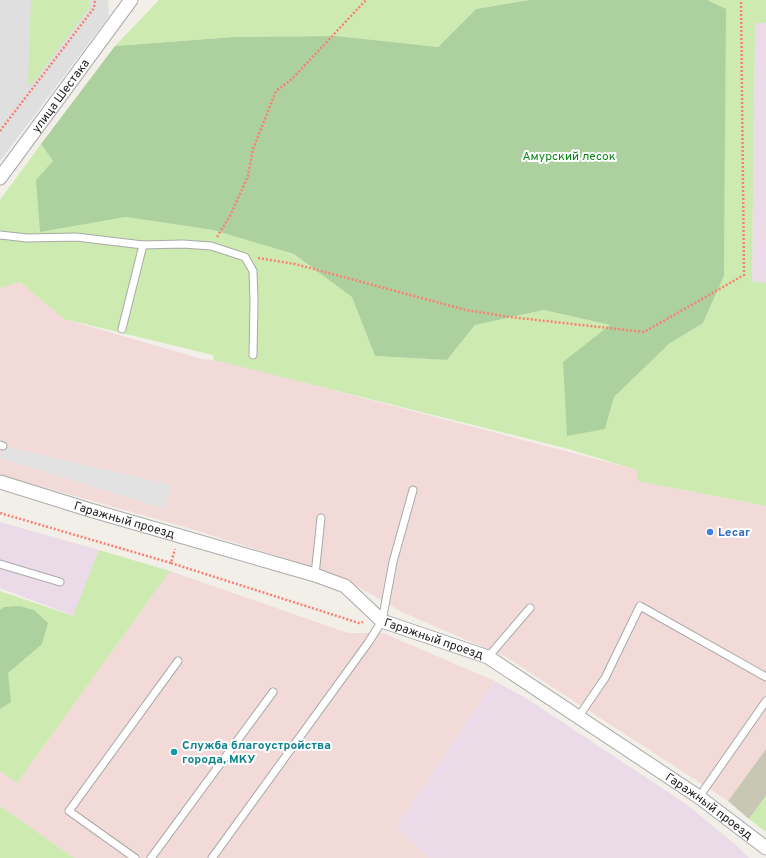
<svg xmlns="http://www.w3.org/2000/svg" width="766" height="858" font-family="Overpass,sans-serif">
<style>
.residential{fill:#e0dfdf}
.commercial{fill:#f2dad9}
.industrial{fill:#ebdbe8}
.construction{fill:#c7c7b4}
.grass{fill:#cdebb0}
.forest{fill:#add19e}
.parking{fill:#e2e2e2}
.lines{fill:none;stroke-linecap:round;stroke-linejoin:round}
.lane-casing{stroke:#a9a9a9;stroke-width:9}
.street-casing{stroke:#a9a9a9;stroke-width:15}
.path{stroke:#fa8072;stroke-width:2.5;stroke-dasharray:2 2;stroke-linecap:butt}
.lane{stroke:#fff;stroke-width:7}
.street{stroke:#fff;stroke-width:13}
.shop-dot{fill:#3f7fe0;stroke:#fff;stroke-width:1.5}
.culture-dot{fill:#0f9aa8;stroke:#fff;stroke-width:1.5}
.labels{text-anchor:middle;stroke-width:4;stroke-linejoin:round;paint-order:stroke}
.street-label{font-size:12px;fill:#222;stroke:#fff}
.park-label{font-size:12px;fill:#0c8416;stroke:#fff}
.shop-label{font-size:12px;font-weight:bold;fill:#366cbe;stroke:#fff;text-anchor:start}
.culture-label{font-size:12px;font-weight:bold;fill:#0d838f;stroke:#fff;text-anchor:start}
</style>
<rect width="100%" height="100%" fill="#f2efe9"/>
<!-- residential -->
<polygon class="residential" points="0,0 108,0 109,16 0,161"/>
<!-- commercial -->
<g class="commercial">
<polygon points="20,282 64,319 202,359 214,360 264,372 638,470 637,481 766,506 766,749 728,801 506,657 404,613 346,580 303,564 178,525 0,475 0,288"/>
<polygon points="170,571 348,633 383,633 495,681 396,827 430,858 74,858 0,806 0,771 17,783"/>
</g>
<!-- industrial -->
<g class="industrial">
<polygon points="755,23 766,23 766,283 752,281"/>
<polygon points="0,522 99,550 74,616 0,588"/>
<polygon points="495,681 529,700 686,804 736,845 749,858 430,858 396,827"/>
</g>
<!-- construction -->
<polygon class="construction" points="766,749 766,796 749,819 728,801"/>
<!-- grass -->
<g class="grass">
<polygon points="31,0 89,0 90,7 31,85 28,84"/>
<polygon points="159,0 529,0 476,9 438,47 337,36 234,37 115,46"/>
<polygon points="707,0 766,0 766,23 755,23 752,281 766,283 766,506 637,481 637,470 565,448 214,360 213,355 64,319 20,282 0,288 0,200 41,144 53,161 40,232 126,217 213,230 294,254 352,296 375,356 447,360 475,325 544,310 610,325 595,430 605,429 614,397 669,344 703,323 724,276 725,9"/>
<polygon points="99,550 170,571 17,783 0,771 0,591 73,616"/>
<polygon points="766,796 766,832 749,819"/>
<polygon points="0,806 74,858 0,858"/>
</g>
<!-- forest -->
<g class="forest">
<polygon points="529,0 707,0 726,9 724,276 703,323 669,344 614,397 605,429 567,436 563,362 610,325 544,310 475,325 447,360 375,356 352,297 294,254 213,230 126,217 40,232 36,180 53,161 41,144 115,46 234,37 337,36 438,47 476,9"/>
<polygon points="19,606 34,610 48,623 42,644 8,673 11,702 0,709 0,610 4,607"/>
</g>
<!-- parking -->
<polygon class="parking" points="3,446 172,485 165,509 0,458"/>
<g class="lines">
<!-- lane casing -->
<g class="lane-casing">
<g id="lane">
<polyline points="0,235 27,238 76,237 143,245 122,329"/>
<polyline points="143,245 183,244 211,246 245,257 253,271 254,301 253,355"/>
<polyline points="0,445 3,446"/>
<polyline points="0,564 60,582"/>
<polyline points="315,575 321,518"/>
<polyline points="488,657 530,608"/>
<polyline points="579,716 605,678 640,606 766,677"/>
<polyline points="699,797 766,701"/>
<polyline points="135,858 69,811 178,661"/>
<polyline points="151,858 273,692"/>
<polyline points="212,858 368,643 382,621 393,562 413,490"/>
</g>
</g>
<!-- street casing -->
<g class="street-casing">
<g id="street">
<path id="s1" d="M0,178L131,0"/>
<path id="s2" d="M0,482L90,510L315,575L345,586L382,621L488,657L699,797L766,848"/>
</g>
</g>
<!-- path -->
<g class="path">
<polyline points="0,131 94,8 95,0"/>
<polyline points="217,237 230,216 248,176 253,149 276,91 292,79 366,0"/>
<polyline points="258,258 295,264 466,310 510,317 644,332 744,275 741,0"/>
<polyline points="0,513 171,563 175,549"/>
<polyline points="171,563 359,623 363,622"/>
</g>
<!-- lane -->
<use href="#lane" class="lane"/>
<!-- street -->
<use href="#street" class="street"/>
</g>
<!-- markers -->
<circle class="shop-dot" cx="710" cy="532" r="4"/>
<circle class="culture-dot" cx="174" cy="752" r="4"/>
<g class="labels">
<!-- street labels -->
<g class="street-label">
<text dy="4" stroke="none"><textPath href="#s1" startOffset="102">улица Шестака</textPath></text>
<text dy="4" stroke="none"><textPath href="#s2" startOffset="130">Гаражный проезд</textPath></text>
<text dy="4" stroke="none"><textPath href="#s2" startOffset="466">Гаражный проезд</textPath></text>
<text dy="4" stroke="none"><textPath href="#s2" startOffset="790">Гаражный проезд</textPath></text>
</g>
<!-- park labels -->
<g class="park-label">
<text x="569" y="160">Амурский лесок</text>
</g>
<!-- shop labels -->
<g class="shop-label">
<text x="718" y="536">Lecar</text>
</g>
<!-- culture labels -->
<g class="culture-label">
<text x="182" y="749">Служба благоустройства<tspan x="182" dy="14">города, МКУ</tspan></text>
</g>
</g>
</svg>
